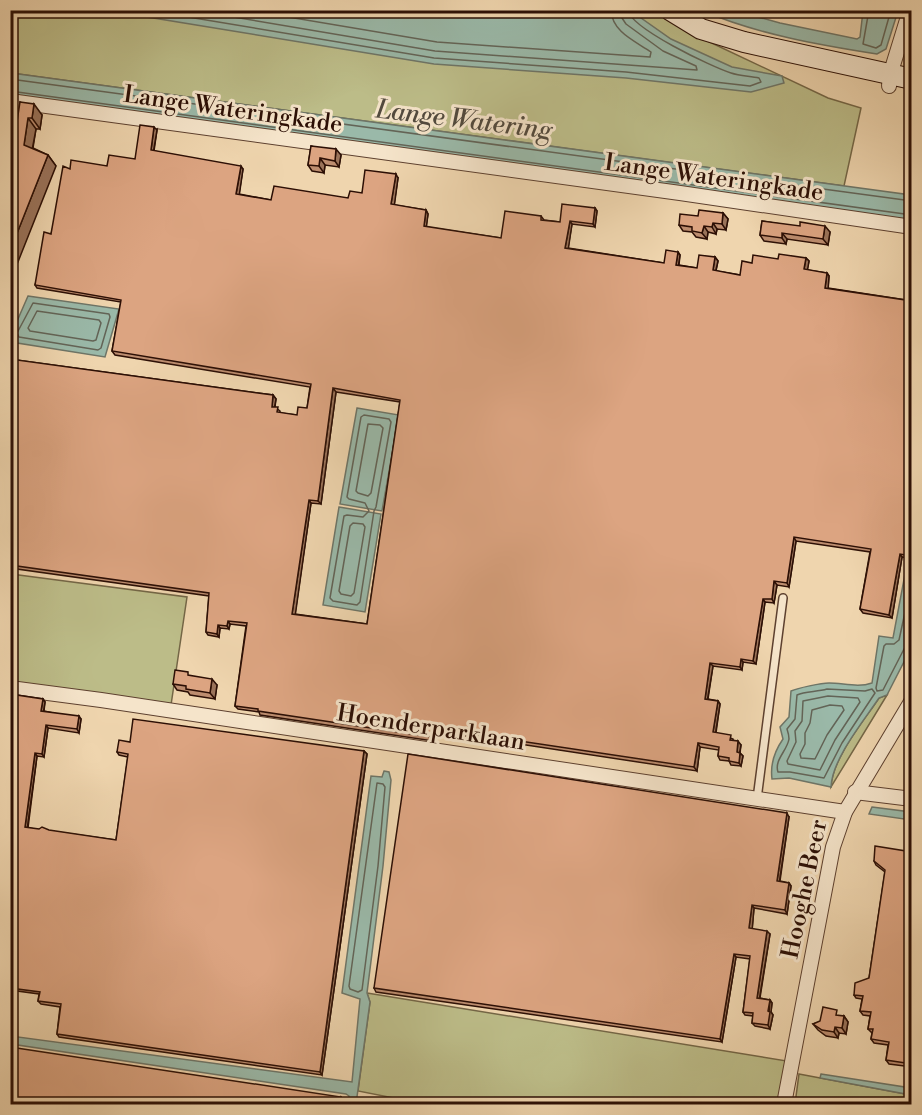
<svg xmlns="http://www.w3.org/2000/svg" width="922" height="1115" font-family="'Libre Bodoni',serif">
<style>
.green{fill:#bcbc88;stroke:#746646;stroke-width:1.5}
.water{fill:#9ab9a9;stroke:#6e7567;stroke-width:1.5}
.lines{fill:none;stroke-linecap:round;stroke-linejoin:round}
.shore{stroke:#636457;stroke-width:1.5}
.lane-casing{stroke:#5d402f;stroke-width:10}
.street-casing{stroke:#5d402f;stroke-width:16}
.secondary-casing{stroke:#2c0f05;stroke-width:22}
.lane{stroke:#f5e4ca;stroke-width:7}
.street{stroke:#f5e4ca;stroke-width:14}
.secondary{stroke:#f5e4ca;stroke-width:20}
.wall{fill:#bd8d6f;stroke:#2c0f05;stroke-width:1.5;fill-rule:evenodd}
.shaded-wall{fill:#9a735a;stroke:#2c0f05;stroke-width:1.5}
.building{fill:#dca481;stroke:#2c0f05;stroke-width:1.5;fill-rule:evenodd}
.labels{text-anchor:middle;stroke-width:6;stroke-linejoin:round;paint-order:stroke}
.street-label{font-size:24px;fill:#2c0f05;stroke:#f5e4ca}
.water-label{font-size:26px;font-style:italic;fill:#524a3e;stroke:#f5e4ca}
</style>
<rect width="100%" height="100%" fill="#efd5ae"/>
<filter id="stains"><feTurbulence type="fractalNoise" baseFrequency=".00333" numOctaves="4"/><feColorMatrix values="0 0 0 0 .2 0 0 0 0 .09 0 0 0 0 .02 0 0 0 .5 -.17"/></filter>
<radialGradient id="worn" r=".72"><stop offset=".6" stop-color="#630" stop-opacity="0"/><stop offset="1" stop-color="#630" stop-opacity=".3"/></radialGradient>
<!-- green -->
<g class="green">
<polygon points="658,10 699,37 828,98 861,108 844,186 11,73 11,11"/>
<polygon points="11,574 187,597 171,705 11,683"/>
<path d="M887,695L831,787C832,759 863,722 879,698Z"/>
<polygon points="367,993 787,1061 779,1104 424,1104 358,1091 370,1002"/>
<polygon points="799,1074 911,1095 911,1104 795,1104"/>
</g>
<!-- water -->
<g class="water">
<polygon points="128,11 631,11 671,39 732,67 782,76 784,83 751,92 626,78 434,64 129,14"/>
<path d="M703,11H736L780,23L857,39L860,37L863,11H898L886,49L877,54C819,45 757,34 703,11Z"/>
<polygon points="11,73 911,195 911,221 11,97"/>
<polygon points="28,296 119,309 105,357 11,342 11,335"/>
<polygon points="357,408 399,415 382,511 340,504"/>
<polygon points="339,507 381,514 365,612 323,605"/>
<path d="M905,574L911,575V648L887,695L879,698C863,722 832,759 831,787L789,778L772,779C770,764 774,752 783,739L780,727L789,717L791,691C798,688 821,683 829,683C843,683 858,688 872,683L879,636L893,638Z"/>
<polygon points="384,771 389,772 391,780 383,866 367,993 370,1002 356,1104 348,1104 349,1096 346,1094 11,1044 11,1036 352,1082 360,999 342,993 371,776 382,777"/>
<polygon points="872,807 911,812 911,820 869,814"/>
<polygon points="821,1074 911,1088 911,1095 820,1078"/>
</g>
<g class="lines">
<!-- shore -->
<g class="shore">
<path d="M146,10L434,58L626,72L750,86L761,82L759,78C750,76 740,76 731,73C712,67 630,28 628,10"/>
<polyline points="192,10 435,51 697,70 696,66 663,51 626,24 622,18 620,10"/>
<path d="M247,10L437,42L650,57L651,52C635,41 612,32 611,10"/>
<polyline points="869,10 863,44 876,48 881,45 891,10"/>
<polyline points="10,79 912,201"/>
<polyline points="10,91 912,215"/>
<polygon points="33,303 109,314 110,317 101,348 98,350 19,337 17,333"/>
<polygon points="37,311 99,320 101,323 96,340 93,341 30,331 28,328"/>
<polygon points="364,415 389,419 391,422 376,507 374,511 360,602 357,605 333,601 330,598 344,516 347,515 363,517 369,511 365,503 349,499 347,497 361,417"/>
<polygon points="368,424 380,425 383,428 371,493 368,496 358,493 356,491"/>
<polygon points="353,523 363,524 365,527 354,593 351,596 341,594 339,591 350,526"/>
<polyline points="912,580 899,640 894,644 886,644 884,646 876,688 877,691 883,690 904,649 912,646"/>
<path d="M827,689L865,691L872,689L875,693L842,743L824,778L790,772H778C774,760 787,751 789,739C789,736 788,732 787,729L795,719L797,695C805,691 817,692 827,689Z"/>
<polygon points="828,696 858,698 860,702 835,740 820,770 788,764 787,761 796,742 795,731 802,721 803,701"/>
<polygon points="830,705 842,706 844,710 827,735 815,759 801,758 800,754 805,744 805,733 810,723 812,710"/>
<polygon points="377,783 383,784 385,787 378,866 362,990 358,992 350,989 349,986"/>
</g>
<!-- lane casing -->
<g class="lane-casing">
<polyline id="lane" points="757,799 783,598"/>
</g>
<!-- street casing -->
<g class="street-casing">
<g id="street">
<polyline points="889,86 890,75 910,10"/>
<polyline points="10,101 680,193 912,227"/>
<polyline points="10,136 17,102"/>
<polyline points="10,688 101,700 845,812"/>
<polyline points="855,792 912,799"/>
<polyline points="784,1104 833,847 845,812 912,700"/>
</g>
</g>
<!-- secondary casing -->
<g class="secondary-casing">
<polyline id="secondary" points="670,10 701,29 744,42 912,79"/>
</g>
<!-- lane -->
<use href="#lane" class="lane"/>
<!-- street -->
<use href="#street" class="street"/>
<!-- secondary -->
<use href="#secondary" class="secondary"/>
</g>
<!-- wall -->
<g class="wall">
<polygon points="20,102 42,115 40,129 36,129 33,148 48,155 56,166 14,141"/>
<path d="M157,130L154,151L243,169L239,194L271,200L348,198L398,178L394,205L426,210L428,214L426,227L501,238L541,216L544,220L560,222L595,208L597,211L595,227L572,224L568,248L664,263L678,252L680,255L679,265L697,268L715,257L718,261L716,271L740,275L752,263L778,259L806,258L809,261L807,270L827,273L829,276L828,288L912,301V559L902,557L892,618L863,613L860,609L870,552L796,541L789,587L777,585L774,603L765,602L756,664L743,662L742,670L713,666L708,699L718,701L720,704L716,733L733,739V740L741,745L740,753L743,756L741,766L731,765L729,761L720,760L718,756L719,750L700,747L697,771L435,731L433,741L260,715L259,712L238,709L235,706L246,626L230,624L229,629L220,628L219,637L208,635L206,632L209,596L10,568V359L273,395L276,399L275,407L280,411V413L297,415L307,408L310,387L115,355L112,351L121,302L37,288L35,285L51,234L70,169L107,166L135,159ZM336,392L400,402L367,624L295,614L311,503L321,504Z"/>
<polygon points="311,146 341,155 339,167 325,165 324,173 312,171 308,165"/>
<polygon points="723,213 728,219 726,230 717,229 716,234 708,232 707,239 696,237 692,232 683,231 679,225 698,216"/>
<polygon points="762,221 830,232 828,245 787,239 786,244 764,241 760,235"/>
<polygon points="191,676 217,685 215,699 190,695 188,692 177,690 173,684"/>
<polygon points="10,694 43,699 45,702 44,711 81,719 79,733 48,728 44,757 37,756 28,828 116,840 128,757 119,755 117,752 130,742 364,751 367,754 322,1075 59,1037 57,1034 60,1007 41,1004 38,1001 39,994 10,990"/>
<polygon points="789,817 780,881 789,883 791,886 787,914 754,908 752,929 770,934 760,998 770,1000 772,1003 771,1012 773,1015 770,1029 755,1026 752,1023 753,1016 745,1015 743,1012 750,959 736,957 722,1042 376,992 374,988"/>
<polygon points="912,852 912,1067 889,1064 886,1060 888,1045 874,1043 871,1039 872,1033 868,1029 870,1016 863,1015 860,1011 862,999 856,998 854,995 869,978 885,872 876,865 874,861"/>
<polygon points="842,1016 844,1016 848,1022 846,1034 839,1033 838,1038 826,1036 818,1030 813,1024"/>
</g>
<!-- shaded-wall -->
<g class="shaded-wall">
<polygon points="34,104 42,115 40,129 32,118"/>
<polygon points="28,118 36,129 31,156 24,145"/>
<polygon points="154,127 157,130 153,154 151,150"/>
<polygon points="336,149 341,155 339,167 335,161"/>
<polygon points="48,155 56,166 10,282 10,251"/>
<polygon points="320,158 325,165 324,173 319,166"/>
<polygon points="241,166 243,169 239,197 236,194"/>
<polygon points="396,174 398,178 394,208 391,204"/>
<polygon points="595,208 597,211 595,227 593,224"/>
<polygon points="426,210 428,214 426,230 424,226"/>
<polygon points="723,213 728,219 726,230 722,224"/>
<polygon points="570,221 572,224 568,251 565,248"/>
<polygon points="713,223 717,229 716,234 712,227"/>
<polygon points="704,226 708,232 707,239 702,233"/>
<polygon points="825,226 830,232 828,245 823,239"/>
<polygon points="782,233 787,239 786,244 782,238"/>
<polygon points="678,252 680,255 678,268 676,265"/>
<polygon points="715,257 718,261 715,274 713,270"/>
<polygon points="806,258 809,261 807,273 804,269"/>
<polygon points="827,273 829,276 828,291 825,288"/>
<polygon points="333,388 336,392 321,504 318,501"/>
<polygon points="273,395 276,399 274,410 272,407"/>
<polygon points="309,500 311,503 295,617 292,614"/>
<polygon points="794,537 796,541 789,587 787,583"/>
<polygon points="900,554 902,557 892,618 889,615"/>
<polygon points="774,581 777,585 774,603 772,599"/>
<polygon points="763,599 765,602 756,664 753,661"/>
<polygon points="228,621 230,624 229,629 227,626"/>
<polygon points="218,625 220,628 219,637 217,634"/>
<polygon points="741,659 743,662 742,670 740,667"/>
<polygon points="710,663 713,666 707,702 705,699"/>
<polygon points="212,679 217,685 215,699 210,693"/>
<polygon points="43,699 45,702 43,714 41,711"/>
<polygon points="718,701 720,704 715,736 713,732"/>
<polygon points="79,716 81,719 79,733 77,729"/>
<polygon points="46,725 48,728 44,757 42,754"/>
<polygon points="432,728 435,731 433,741 431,737"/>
<polygon points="738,741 741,745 739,756 737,752"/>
<polygon points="698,743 700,747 697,771 694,767"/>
<polygon points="364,751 367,754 322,1075 320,1072"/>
<polygon points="35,753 37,756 27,830 25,827"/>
<polygon points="740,753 743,756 741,766 739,763"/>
<polygon points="787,813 789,817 779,884 777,881"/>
<polygon points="789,883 791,886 787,914 785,910"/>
<polygon points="752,905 754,908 752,932 749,928"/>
<polygon points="767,931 770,934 759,1001 757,998"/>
<polygon points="734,954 736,957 722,1042 720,1039"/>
<polygon points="770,1000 772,1003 771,1012 773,1015 770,1029 768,1025"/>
<polygon points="844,1016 848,1022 846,1034 842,1028"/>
<polygon points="835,1027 839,1033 838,1038 834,1032"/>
<polygon points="341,1097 343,1100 342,1104 339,1104"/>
</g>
<!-- building -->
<g class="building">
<polygon points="20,102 34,104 32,118 28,118 24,145 48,155 10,251 10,139 14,141"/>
<path d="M140,125L154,127L151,150L241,166L236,194L271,200L274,186L348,198L350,191L362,193L365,170L396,174L391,204L426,210L424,226L501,238L505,211L541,216V220L560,222L562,204L595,208L593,224L570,221L565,248L664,263L666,250L678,252L676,265L697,268L699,255L715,257L713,270L740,275L742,261L752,263L753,255L778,259L779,254L806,258L804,269L827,273L825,288L912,301V556L900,554L889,615L860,609L871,549L794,537L787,583L774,581L772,599H763L753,661L741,659L740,667L710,663L705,699L718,701L713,732L731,735L730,740L738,741L737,752L740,753L739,763L729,761V758L718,756L719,747L698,743L694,767L432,728L431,737L258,711V709L235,706L247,623L228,621L227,626L218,625L217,634L206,632L209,593L10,565V359L273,395L272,407H278L277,412L297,415L298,407L307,408L311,384L112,351L121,300L35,285L44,232L51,234L63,166L70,169L71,160L107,166L109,155L135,159ZM333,388L400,400L367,624L292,614L309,500L318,501Z"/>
<polygon points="311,146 336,149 335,161 320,158 319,166 308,165"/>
<polygon points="699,210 723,213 722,224 713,223 712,227 704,226 702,233 692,231 692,227 679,225 680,214 698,216"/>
<polygon points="762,221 800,226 800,222 825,226 823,239 782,233 782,238 760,235"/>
<polygon points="175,670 188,672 188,675 212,679 210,693 186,689 186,686 173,684"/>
<polygon points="10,694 43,699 41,711 79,716 77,729 46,725 42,754 35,753 25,827 39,829 42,827 49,830 116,840 128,754 117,752 119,740 130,742 133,719 364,751 320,1072 57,1034 61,1004 38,1001 40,992 10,988"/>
<polygon points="408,754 787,813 777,881 789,883 785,910 752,905 749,928 767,931 757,998 770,1000 768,1011 770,1012 768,1025 752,1023 753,1013 743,1012 750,956 734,954 720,1039 374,988"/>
<polygon points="875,846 912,852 912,1064 886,1060 889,1042 871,1039 873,1029 868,1029 871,1012 860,1011 863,996 854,995 855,983 869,978 885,870 874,861"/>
<polygon points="823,1007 837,1010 836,1015 844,1016 842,1028 835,1027 834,1032 822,1030 813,1024 820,1021"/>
<polygon points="10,1047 341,1097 339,1104 10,1104"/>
</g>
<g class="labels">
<!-- street labels -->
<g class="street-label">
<text transform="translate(233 109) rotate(8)" y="8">Lange Wateringkade</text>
<text transform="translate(714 177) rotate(8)" y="8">Lange Wateringkade</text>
<text transform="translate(431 727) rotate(9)" y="8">Hoenderparklaan</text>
<text transform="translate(804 889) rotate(-78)" y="8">Hooghe Beer</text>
</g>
<!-- water labels -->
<g class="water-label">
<text transform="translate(464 119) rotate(7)" y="9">Lange Watering</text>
</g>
</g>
<!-- margin -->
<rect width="922" height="1115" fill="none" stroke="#efd5ae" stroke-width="36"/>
<rect x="12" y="12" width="898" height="1091" fill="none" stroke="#2c0f05" stroke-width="3"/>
<rect x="18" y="18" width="886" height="1079" fill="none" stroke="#2c0f05" stroke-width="1.5"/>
<rect width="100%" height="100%" filter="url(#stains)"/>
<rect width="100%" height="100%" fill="url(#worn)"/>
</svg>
